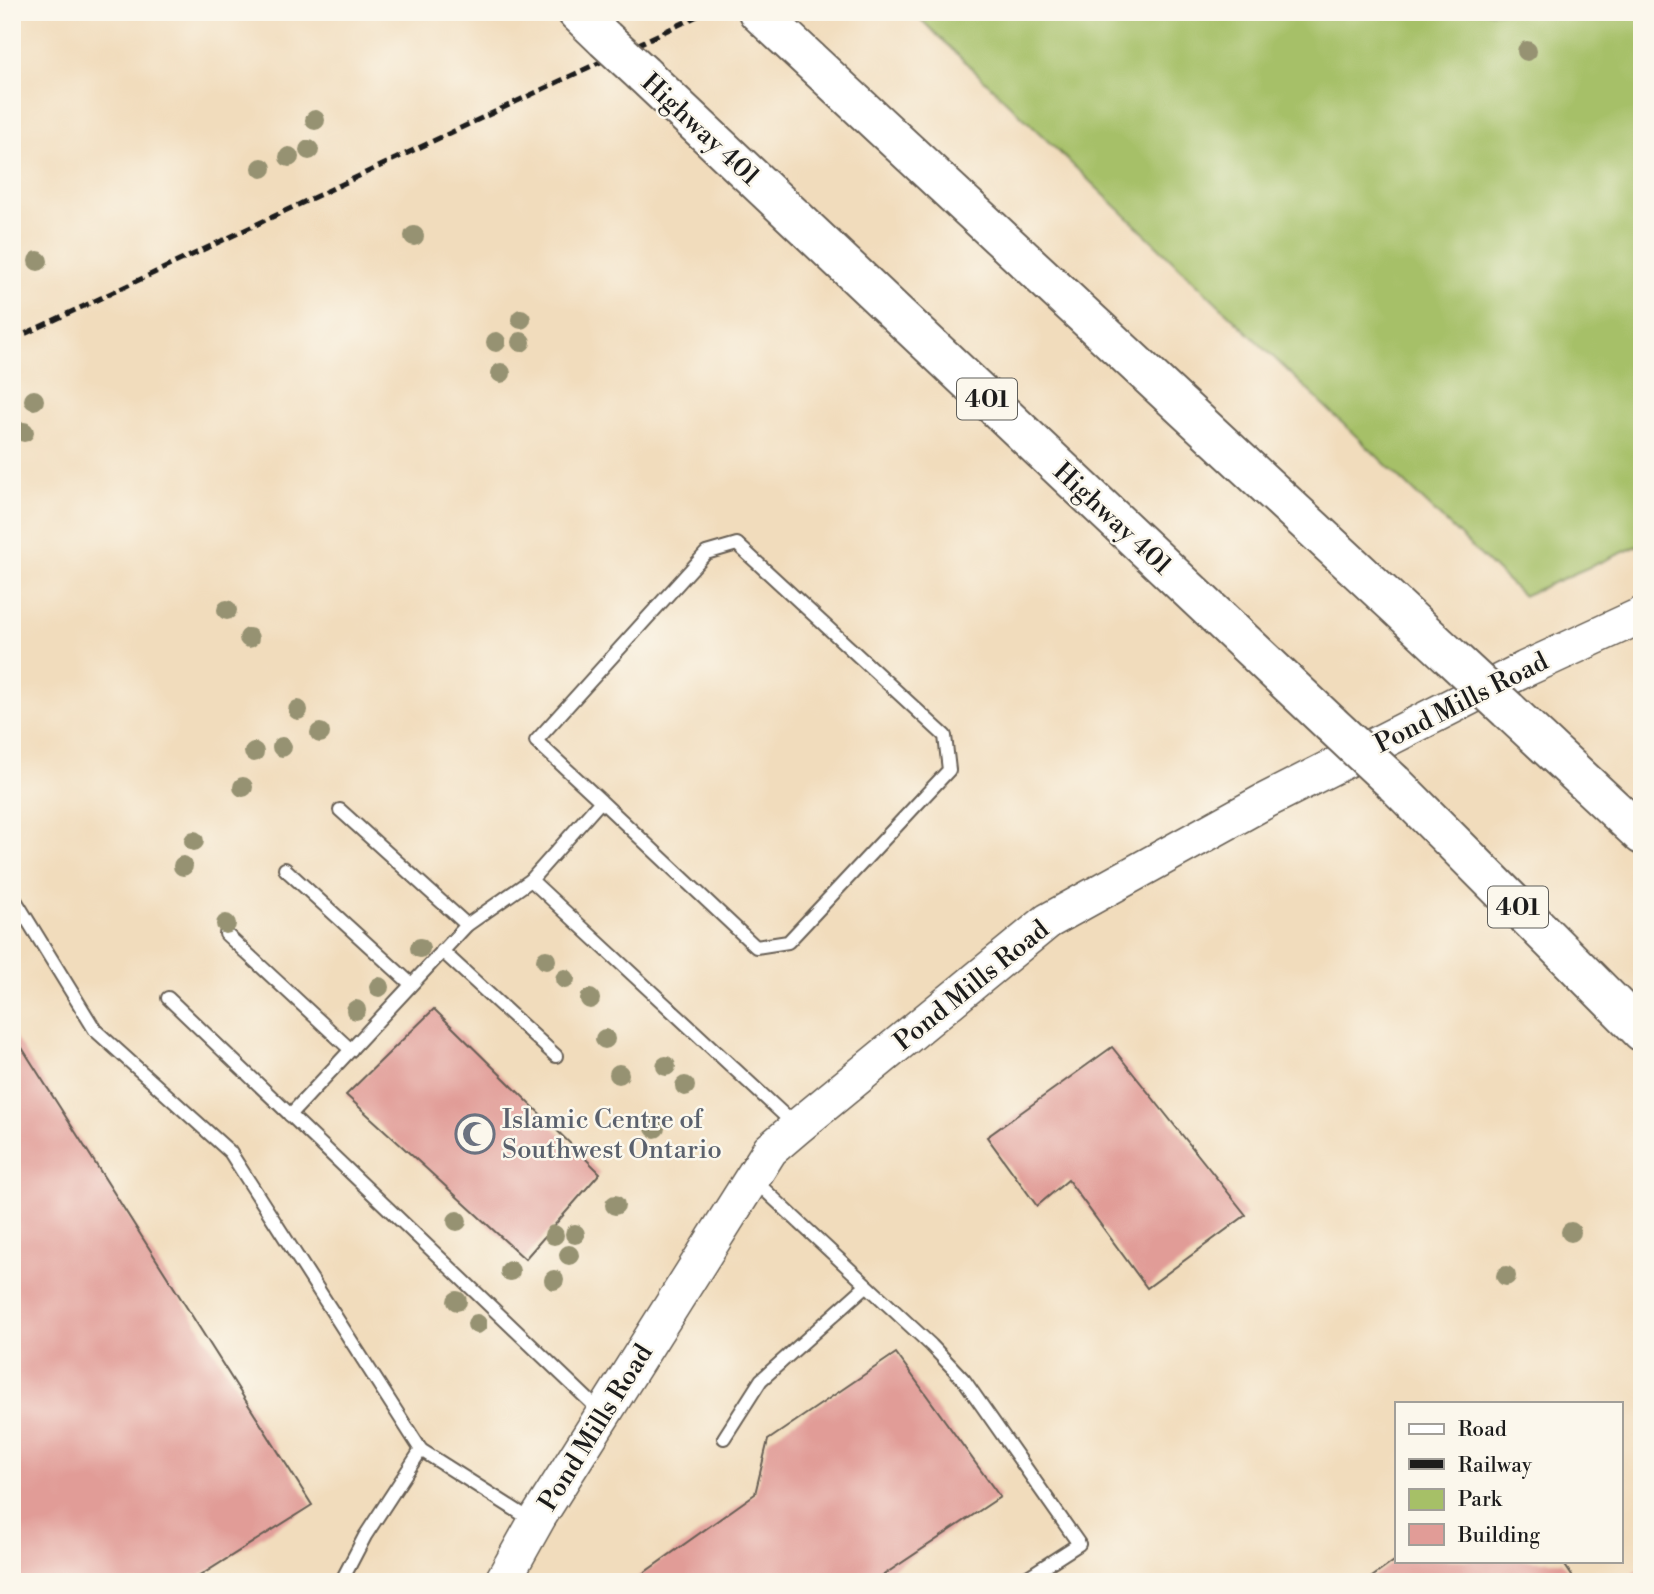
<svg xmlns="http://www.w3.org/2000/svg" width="1654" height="1594" font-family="'Libre Bodoni',serif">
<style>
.green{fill:#a6c067;stroke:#616e42;stroke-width:2}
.building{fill:#e19c97}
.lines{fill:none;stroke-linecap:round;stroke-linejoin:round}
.service-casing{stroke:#675f54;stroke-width:16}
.secondary-casing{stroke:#675f54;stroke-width:38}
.motorway-casing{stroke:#675f54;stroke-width:42}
.service{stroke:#fff;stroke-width:12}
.secondary{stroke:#fff;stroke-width:35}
.motorway{stroke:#fff;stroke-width:38}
.rail{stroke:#1c1c1c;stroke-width:5;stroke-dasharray:10 5;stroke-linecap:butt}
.motorway-bridge-casing{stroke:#675f54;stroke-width:42;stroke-linecap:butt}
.motorway-bridge{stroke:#fff;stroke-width:38}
.tree{fill:#969272}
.labels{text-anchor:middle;stroke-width:5;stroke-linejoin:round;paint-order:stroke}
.shield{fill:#fbf7ec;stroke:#5f5e5a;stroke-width:2}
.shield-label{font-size:24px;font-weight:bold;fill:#1c1c1c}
.street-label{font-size:26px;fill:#1c1c1c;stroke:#fbf7ec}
.worship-label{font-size:26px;fill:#5b616d;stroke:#fbf7ec;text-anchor:start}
</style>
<rect width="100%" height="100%" fill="#fbf7ec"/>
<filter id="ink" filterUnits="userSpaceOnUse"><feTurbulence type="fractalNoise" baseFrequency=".0143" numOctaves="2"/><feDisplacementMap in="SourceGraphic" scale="14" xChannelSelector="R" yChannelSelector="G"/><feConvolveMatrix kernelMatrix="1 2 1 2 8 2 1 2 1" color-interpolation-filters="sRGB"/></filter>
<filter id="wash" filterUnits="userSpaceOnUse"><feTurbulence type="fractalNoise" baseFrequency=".00686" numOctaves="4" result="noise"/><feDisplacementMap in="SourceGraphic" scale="28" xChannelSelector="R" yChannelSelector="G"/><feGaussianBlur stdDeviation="1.57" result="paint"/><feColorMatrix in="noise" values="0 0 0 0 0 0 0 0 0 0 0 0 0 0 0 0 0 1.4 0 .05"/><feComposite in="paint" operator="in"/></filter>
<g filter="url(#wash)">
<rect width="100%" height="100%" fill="#f1dcbc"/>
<!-- green -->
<polygon class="green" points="913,12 1642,12 1642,544 1523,596"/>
<g id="blocks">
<!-- building -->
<g class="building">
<polygon points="434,1009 600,1173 525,1259 346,1095"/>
<polygon points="12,1032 312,1505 190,1582 12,1582"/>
<polygon points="1112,1047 1246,1215 1147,1288 1068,1180 1037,1206 987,1137"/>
<polygon points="896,1353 1000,1497 873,1582 631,1582 755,1494 768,1440"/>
<polygon points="1397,1559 1562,1561 1576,1582 1365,1582"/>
<polygon points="1642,1567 1642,1582 1620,1582"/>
</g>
</g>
</g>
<g filter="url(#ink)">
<use href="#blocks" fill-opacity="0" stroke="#675f54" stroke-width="2"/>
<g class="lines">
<!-- service casing -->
<g class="service-casing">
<g id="service">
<polyline points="340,810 467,925"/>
<polyline points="285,869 411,984"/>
<polyline points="531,880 796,1126"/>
<polyline points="12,895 95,1030 230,1152 421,1450"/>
<polyline points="226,934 351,1050"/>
<polyline points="442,951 556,1056"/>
<polyline points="168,998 600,1411"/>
<polyline points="290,1115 467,925 531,880 601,801 536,741 706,553 737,544 945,736 949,770 788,942 756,947 601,801"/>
<polyline points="754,1180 931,1345 964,1380 1079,1544 1020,1582"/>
<polyline points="724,1438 761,1380 866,1286"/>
<polyline points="341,1582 365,1536 421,1450 533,1521"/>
</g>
</g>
<!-- secondary casing -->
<g class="secondary-casing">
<polyline id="secondary" points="502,1582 539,1516 770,1150 797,1127 1048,921 1265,801 1525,669 1642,615"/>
</g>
<!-- motorway casing -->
<g class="motorway-casing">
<g id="motorway">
<polyline points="577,12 605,39"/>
<polyline points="758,12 1452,658"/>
<polyline points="643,74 1331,724"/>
<polyline points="1508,710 1642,835"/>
<polyline points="1394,783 1642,1032"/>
</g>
</g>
<!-- service -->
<use href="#service" class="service"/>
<!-- secondary -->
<use href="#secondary" class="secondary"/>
<!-- motorway -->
<use href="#motorway" class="motorway"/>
<!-- rail -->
<polyline class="rail" points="12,340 706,12"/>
<!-- motorway-bridge casing -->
<g class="motorway-bridge-casing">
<g id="motorway-bridge">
<polyline points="605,39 643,74"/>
<polyline points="1452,658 1508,710"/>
<polyline points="1331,724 1394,783"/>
</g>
</g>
<!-- motorway-bridge -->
<use href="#motorway-bridge" class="motorway-bridge"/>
</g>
<!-- trees -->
<g class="tree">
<circle cx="1527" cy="51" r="10"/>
<circle cx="315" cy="120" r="10"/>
<circle cx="309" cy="150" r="10"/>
<circle cx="289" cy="157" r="10"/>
<circle cx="262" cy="168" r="10"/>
<circle cx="414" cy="236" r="10"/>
<circle cx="38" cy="261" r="10"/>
<circle cx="521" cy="319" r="10"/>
<circle cx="496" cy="342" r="10"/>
<circle cx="521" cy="342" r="10"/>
<circle cx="501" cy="373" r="10"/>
<circle cx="34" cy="400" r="10"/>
<circle cx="24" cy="432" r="10"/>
<circle cx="227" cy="610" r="10"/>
<circle cx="249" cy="638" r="10"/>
<circle cx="298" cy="710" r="10"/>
<circle cx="320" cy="733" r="10"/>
<circle cx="282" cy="747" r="10"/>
<circle cx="254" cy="752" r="10"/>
<circle cx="243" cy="787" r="10"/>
<circle cx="194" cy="841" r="10"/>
<circle cx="183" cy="866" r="10"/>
<circle cx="226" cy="924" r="10"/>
<circle cx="420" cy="948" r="10"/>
<circle cx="546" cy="960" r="10"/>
<circle cx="565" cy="979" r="10"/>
<circle cx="379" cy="987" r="10"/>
<circle cx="590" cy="999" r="10"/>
<circle cx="356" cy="1010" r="10"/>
<circle cx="605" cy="1039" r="10"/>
<circle cx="666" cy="1066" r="10"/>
<circle cx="619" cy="1074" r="10"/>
<circle cx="685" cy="1086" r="10"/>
<circle cx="655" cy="1128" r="10"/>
<circle cx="615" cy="1205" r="10"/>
<circle cx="457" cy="1221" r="10"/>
<circle cx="1571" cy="1232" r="10"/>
<circle cx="575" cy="1234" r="10"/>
<circle cx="554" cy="1235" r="10"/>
<circle cx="569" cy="1255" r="10"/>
<circle cx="510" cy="1271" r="10"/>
<circle cx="1506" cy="1276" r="10"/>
<circle cx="554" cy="1280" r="10"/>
<circle cx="457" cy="1301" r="10"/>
<circle cx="477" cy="1324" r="10"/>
</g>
</g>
<!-- icons -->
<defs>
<g id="mosque-ring" transform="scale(2.0125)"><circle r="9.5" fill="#fbf7ec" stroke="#6b7280" stroke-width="1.5"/><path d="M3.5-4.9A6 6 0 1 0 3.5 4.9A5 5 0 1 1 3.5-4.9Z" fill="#6b7280"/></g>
</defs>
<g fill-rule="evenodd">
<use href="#mosque-ring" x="475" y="1134"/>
</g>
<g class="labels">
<!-- shield labels -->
<g class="shield">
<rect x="957" y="378.5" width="60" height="41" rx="5"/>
<rect x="1488" y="886.5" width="60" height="41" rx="5"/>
</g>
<g class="shield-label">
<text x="987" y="407">401</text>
<text x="1518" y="915">401</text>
</g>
<!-- street labels -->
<g class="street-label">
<text transform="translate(701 129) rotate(43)" y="9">Highway 401</text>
<text transform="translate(1113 518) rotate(43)" y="9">Highway 401</text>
<text transform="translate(1461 702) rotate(-27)" y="9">Pond Mills Road</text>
<text transform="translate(971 985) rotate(-39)" y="9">Pond Mills Road</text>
<text transform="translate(595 1427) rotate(-58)" y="9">Pond Mills Road</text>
</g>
<!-- worship labels -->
<g class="worship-label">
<text x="502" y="1128">Islamic Centre of<tspan x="502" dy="30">Southwest Ontario</tspan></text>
</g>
</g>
<!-- margin -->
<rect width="1654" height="1594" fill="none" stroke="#fbf7ec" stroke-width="42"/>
<!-- legend -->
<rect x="1395" y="1402" width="228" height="161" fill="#fbf7ec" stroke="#a29f99" stroke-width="2"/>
<rect x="1409" y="1424" width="35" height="10" fill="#ffffff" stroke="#a29f99" stroke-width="2"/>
<text x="1458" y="1436" font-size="21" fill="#1c1c1c">Road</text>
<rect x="1409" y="1459" width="35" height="10" fill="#1c1c1c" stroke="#a29f99" stroke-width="2"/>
<text x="1458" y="1472" font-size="21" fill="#1c1c1c">Railway</text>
<rect x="1409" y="1489" width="35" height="21" fill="#a6c067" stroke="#a29f99" stroke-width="2"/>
<text x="1458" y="1506" font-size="21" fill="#1c1c1c">Park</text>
<rect x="1409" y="1524" width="35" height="21" fill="#e19c97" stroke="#a29f99" stroke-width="2"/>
<text x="1458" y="1542" font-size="21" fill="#1c1c1c">Building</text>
</svg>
